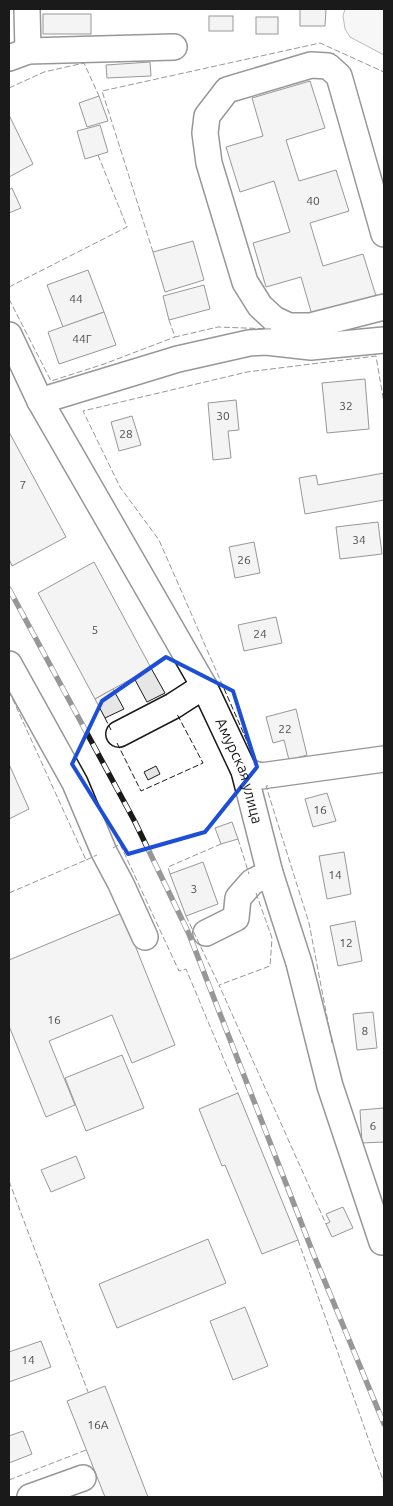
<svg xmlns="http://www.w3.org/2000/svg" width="393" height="1506" font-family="Ubuntu,sans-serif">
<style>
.built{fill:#ededed;stroke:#6a6a6a}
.building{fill:#e6e6e6;stroke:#1a1a1a}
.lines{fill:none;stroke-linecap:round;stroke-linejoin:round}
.minor-casing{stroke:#1a1a1a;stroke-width:28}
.minor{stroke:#fff;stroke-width:25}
.rail-casing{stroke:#1a1a1a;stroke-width:5.5}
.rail{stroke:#fff;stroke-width:4;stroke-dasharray:11;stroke-linecap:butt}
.fence{stroke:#1a1a1a;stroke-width:1;stroke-dasharray:6 2.5;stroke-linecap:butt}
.marked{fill:none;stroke:#1d4ed8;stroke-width:4;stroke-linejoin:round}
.labels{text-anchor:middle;stroke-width:4;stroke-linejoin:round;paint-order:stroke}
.number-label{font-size:12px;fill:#4d4d4d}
.street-label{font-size:15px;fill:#1a1a1a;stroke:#fff}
</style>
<rect width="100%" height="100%" fill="#fff"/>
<!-- built -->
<polygon class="built" points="345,9 384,9 384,55 350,37 345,29 343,16"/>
<!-- building -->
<g class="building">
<polygon points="300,9 326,9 325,26 300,26"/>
<rect x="43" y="14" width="48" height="20"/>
<rect x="209" y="16" width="24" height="15"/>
<rect x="256" y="17" width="22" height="17"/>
<polygon points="150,62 151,76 107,78 106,65"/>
<polygon points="310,81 325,128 286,140 299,181 336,170 349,211 310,223 323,266 363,254 376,296 312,315 301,277 266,287 253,243 290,232 274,181 240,192 226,147 263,136 252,98"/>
<polygon points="99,96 108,121 87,127 79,103"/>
<polygon points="9,115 33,164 9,177"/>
<polygon points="100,125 108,152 85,159 77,131"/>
<polygon points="12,188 21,208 9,213 9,190"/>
<polygon points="193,241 204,280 165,292 153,252"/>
<polygon points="88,270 104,312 63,327 47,285"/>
<polygon points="204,285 210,309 169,320 163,296"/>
<polygon points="104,312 116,345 59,364 48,332"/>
<polygon points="365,379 369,429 327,433 322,383"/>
<polygon points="236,400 239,430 228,431 231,458 213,460 208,403"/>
<polygon points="132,416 141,445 119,451 111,422"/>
<polygon points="9,432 66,537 12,566 9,559"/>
<polygon points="384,473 384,500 305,514 299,478 316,475 318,485"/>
<polygon points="378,522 382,554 340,559 336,527"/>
<polygon points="254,542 260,573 235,578 229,547"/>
<polygon points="94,562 151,668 95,699 38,593"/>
<polygon points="276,617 282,643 244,651 238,625"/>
<polygon points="151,668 165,693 147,702 134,678"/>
<polygon points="113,689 124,709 105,718 95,699"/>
<polygon points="296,709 307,755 289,760 284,740 273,743 266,717"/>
<polygon points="9,764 29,809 9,819"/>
<polygon points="156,766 160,774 148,780 144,772"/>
<polygon points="327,793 336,821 313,827 305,799"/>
<polygon points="232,822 238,839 221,844 215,828"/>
<polygon points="344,852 351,894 327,899 319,856"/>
<polygon points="203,862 218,904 186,916 170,874"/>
<polygon points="122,913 175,1045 132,1063 112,1015 49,1041 75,1105 46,1117 9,1026 9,960"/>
<polygon points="355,921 362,961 338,966 330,926"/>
<polygon points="373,1012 377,1048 357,1050 353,1014"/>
<polygon points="122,1055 144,1108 86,1131 65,1078"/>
<polygon points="238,1093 298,1240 262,1254 225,1165 222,1166 199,1109"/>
<polygon points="384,1108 384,1142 362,1143 360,1110"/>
<polygon points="76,1156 85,1178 51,1192 41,1170"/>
<polygon points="343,1207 353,1228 332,1237 326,1224 330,1222 326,1214"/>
<polygon points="208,1239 226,1283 117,1328 99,1284"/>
<polygon points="245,1307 268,1366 233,1380 210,1321"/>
<polygon points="41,1341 51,1367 9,1382 9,1352"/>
<polygon points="105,1386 148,1497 105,1497 67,1401"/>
<polygon points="23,1431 32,1454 9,1463 9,1436"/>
</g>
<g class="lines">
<!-- minor casing -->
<g class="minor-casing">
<g id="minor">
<polyline points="27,9 28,51"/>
<polyline points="9,58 28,51 174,47"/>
<polyline points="384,234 339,76 328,66 311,65 227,90 207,116 205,133 209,163 245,282 260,306 274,319 289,326 310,326 384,307"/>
<path id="s1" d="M9,335L40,401L204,686L244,771L270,873L299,963L330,1086L382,1242"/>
<polyline points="40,401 178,359 249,343 266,342 311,347 384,340"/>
<polyline points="9,664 75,783 104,852 121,884 145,937"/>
<polyline points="119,734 173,706 204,686"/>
<polyline points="244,771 261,776 384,759"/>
<polyline points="206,933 236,918 238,898 252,882 270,873"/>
<polyline points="30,1497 83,1478"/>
</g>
</g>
<!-- minor -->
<use href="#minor" class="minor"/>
<!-- rail casing -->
<g class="rail-casing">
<polyline id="rail" points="9,589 135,822 189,934 313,1253 384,1424"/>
</g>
<!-- rail -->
<use href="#rail" class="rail"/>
<!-- fence -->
<g class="fence">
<polyline points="9,88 44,72 84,63 99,96"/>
<polyline points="153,252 102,91 320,43 384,72"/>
<polyline points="9,287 127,227 98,155"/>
<polyline points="9,299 51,381 104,364 175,337"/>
<polyline points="169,320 175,337 218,327 271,329"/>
<polyline points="9,691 86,860 9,893"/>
<polyline points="105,718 111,730"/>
<polyline points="117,743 141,791 203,763 177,714"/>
<polyline points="257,764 159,540 120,487 83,411 247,372 376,356 384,403"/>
<polyline points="268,786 266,786 309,923 332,1043"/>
<polyline points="238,839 249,874"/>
<polyline points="113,848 120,844 179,971 186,969 238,1093"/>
<polyline points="86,860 97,855"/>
<polyline points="170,874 168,867 221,844"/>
<polyline points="256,893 272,938 270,966 219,985 326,1224"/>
<polyline points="186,916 219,985"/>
<polyline points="9,1181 88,1392"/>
<polyline points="298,1240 384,1483"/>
<polyline points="9,1480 86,1450"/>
</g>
</g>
<!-- marked area -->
<path d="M0 0H393V1506H0ZM166,657L233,691L257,767L205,832L128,854L72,764L102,701Z" fill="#fff" fill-opacity=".55" fill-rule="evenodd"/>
<path class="marked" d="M166,657L233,691L257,767L205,832L128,854L72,764L102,701Z"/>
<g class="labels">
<!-- number labels -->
<g class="number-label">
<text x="313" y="205">40</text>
<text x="76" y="303">44</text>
<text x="82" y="343">44Г</text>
<text x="346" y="410">32</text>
<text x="223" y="420">30</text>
<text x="126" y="438">28</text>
<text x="23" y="489">7</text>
<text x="359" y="544">34</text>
<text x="244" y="564">26</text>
<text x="95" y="634">5</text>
<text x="260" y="638">24</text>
<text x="285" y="733">22</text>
<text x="320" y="814">16</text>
<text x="335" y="879">14</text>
<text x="194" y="893">3</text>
<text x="346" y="947">12</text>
<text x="54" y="1024">16</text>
<text x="365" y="1035">8</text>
<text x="373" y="1130">6</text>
<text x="28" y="1364">14</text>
<text x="98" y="1429">16А</text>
</g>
<!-- street labels -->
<g class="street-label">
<text dy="5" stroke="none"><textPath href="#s1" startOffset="494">Амурская улица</textPath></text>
</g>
</g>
<!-- border -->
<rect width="393" height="1506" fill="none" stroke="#1a1a1a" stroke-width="20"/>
</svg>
